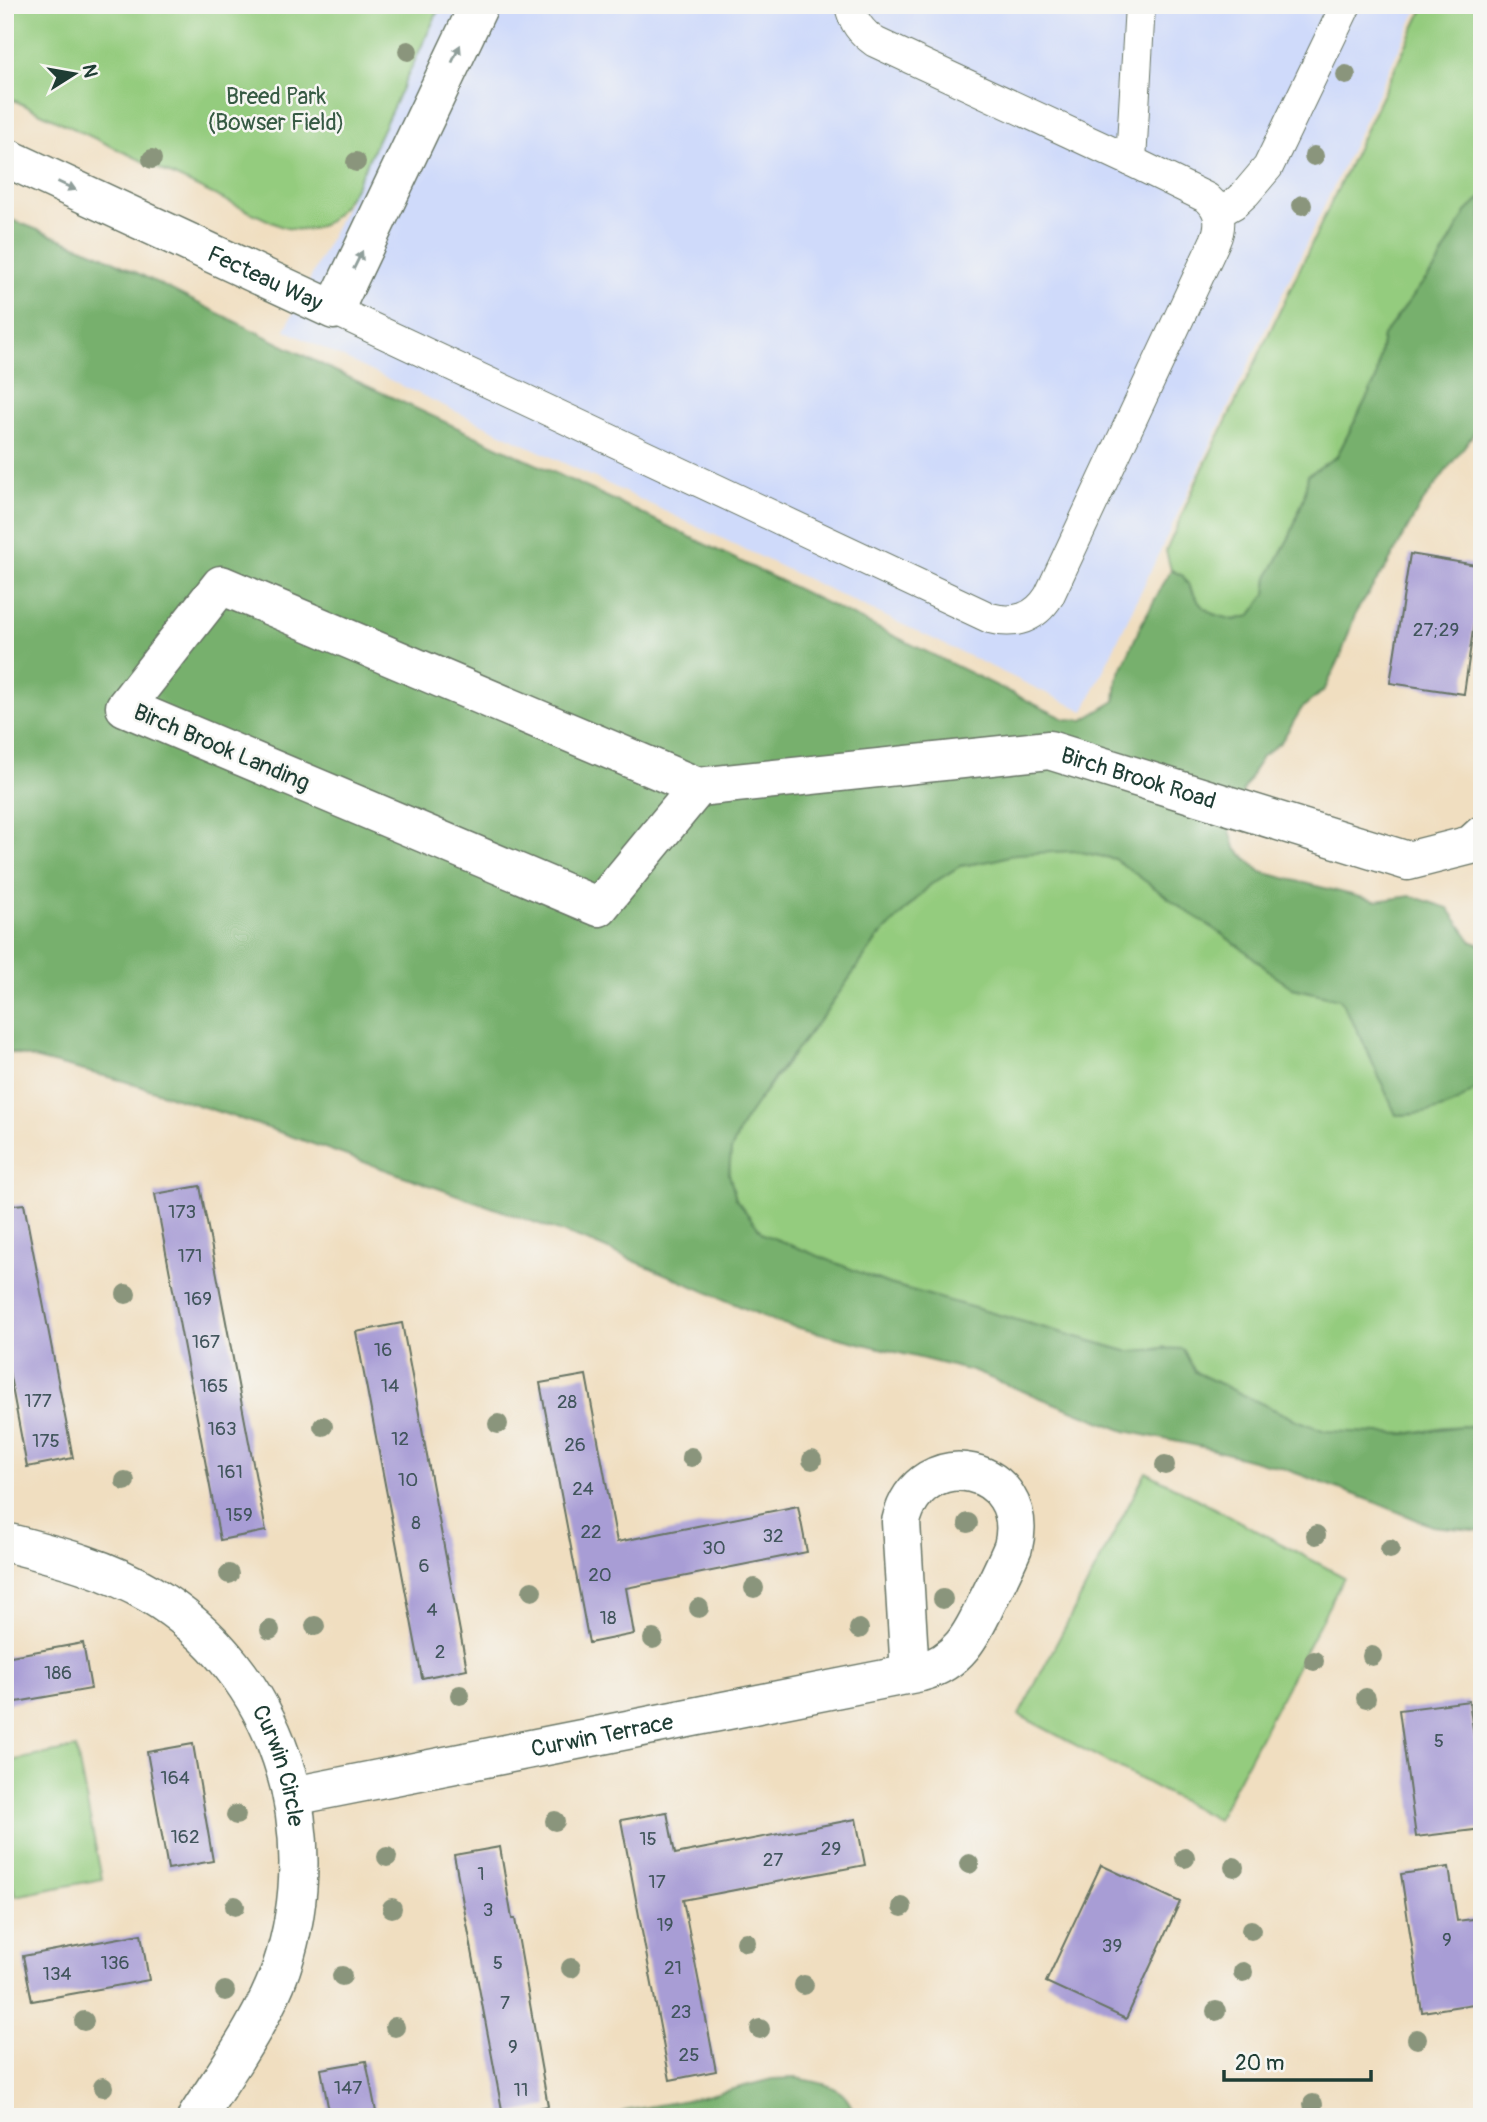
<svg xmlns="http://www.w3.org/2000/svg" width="1487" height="2122" font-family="Pangolin,sans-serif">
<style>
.built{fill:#cfdafa}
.green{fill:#94cc7e;stroke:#5a8459;stroke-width:2}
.forest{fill:#77b06d;stroke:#4b7650;stroke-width:2}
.building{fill:#a89dd5}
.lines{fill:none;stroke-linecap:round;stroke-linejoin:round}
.service-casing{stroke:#687565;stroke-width:32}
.minor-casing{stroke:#687565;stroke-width:41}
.service{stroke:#fff;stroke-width:30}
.minor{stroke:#fff;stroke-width:38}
.tree{fill:#8a957b}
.oneway{fill:#8f9e9a}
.labels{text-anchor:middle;stroke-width:5;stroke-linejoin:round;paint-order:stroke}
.number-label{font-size:19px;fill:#41555c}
.park-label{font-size:23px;fill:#365a43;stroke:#f6f6f2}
.street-label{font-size:23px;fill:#1f3d34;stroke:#f6f6f2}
</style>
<rect width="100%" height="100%" fill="#f6f6f2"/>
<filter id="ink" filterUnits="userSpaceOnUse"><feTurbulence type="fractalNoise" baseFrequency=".0143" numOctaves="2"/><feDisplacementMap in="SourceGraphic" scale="14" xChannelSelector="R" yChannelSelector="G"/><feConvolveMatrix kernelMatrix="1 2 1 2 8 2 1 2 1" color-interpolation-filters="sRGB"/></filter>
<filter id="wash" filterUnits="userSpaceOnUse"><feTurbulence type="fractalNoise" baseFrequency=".00686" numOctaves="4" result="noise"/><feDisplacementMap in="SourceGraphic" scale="28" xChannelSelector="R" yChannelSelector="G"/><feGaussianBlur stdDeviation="1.57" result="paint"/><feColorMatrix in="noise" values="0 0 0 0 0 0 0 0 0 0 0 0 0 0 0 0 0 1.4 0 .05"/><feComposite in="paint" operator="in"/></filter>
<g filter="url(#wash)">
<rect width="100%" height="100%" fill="#f0dec0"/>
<!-- built -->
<polygon class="built" points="441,5 1420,5 1084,711 285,330 356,186"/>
<!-- green -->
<g class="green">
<path d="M5,5H441L356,186C337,218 320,239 280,226L5,96Z"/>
<polygon points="1425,5 1482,5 1482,197 1466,212 1435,269 1422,284 1383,336 1376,380 1337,456 1308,475 1304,497 1290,536 1268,577 1266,594 1250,616 1233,620 1213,614 1200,604 1183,576 1171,570 1166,551 1199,476 1256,361"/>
<polygon points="1042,851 1075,851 1115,859 1248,953 1275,976 1293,988 1340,999 1360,1035 1458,1101 1477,1088 1482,1087 1482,1428 1475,1426 1443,1427 1406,1434 1325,1432 1292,1418 1195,1372 1165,1347 1145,1351 1126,1351 1056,1331 886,1283 762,1234 736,1199 729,1174 731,1150 743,1123 755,1105 825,1013 877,939 930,885 960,866 995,860 1015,854"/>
<polygon points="1146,1472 1344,1577 1217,1820 1019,1715"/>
<polygon points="76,1748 102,1879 15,1896 5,1847 5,1762"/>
</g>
<!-- forest -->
<g class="forest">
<path d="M1482,197V419L1472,436L1420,506L1388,564L1356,612L1340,658L1325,689L1302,708L1281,742L1262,756L1241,795L1229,827L1235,848L1261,872L1376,901L1411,896L1448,908L1472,942L1482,945V1087C1472,1089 1466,1097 1457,1102C1438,1112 1418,1115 1396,1115L1360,1035L1340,999L1293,988L1275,976L1248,953L1209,925L1186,911L1115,859L1075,851L1015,854L995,860L960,866L930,885L877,939L825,1013L773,1079L743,1123L731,1150L729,1174L736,1199L763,1234L886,1283L1126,1351C1146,1351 1164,1347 1183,1349L1195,1372L1292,1418L1325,1431L1406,1434L1461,1426L1482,1428V1531L1432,1526L1372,1501L1282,1468L1203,1447L1125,1431L972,1371L779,1323L590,1242L265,1127L124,1081L5,1051V217L99,254L335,371L618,502L1065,719L1083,720L1115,701L1117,679L1142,623L1171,570L1183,576L1200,604L1213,614L1234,620L1250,616L1266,594L1268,577L1290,536L1304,497L1308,475L1337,456L1376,380L1383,336L1422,284L1435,269L1466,212Z"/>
<path d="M796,2078C824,2083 847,2085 855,2117H615L625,2111L698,2098L772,2079Z"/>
</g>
<g id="blocks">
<!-- building -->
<g class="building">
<polygon points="1410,554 1482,566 1464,694 1390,683"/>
<polygon points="200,1186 266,1531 220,1540 155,1194"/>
<polygon points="24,1204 73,1458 27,1467 5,1350 5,1206"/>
<polygon points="402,1323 467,1669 422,1678 356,1332"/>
<polygon points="586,1375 617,1542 798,1506 807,1552 626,1588 634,1634 589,1643 540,1383"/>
<polygon points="83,1643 91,1689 5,1704 5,1657"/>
<polygon points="1469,1701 1482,1792 1482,1829 1416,1837 1399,1710"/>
<polygon points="193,1744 213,1861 168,1869 147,1752"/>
<polygon points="667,1812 675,1854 856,1819 865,1865 683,1900 716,2071 670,2080 621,1820"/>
<polygon points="500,1847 512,1919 515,1919 548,2106 503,2115 454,1855"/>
<polygon points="1101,1865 1180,1902 1126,2019 1046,1982"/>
<polygon points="1449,1867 1457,1921 1482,1918 1482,1973 1476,1974 1480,2003 1422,2012 1401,1874"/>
<polygon points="141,1934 149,1980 32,2001 23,1956"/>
<polygon points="366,2061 377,2117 330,2117 321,2069"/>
</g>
</g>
</g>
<g filter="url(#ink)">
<use href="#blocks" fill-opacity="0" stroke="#687565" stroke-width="2"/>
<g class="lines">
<!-- service casing -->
<g class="service-casing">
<g id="service">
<polyline points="1131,161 1140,5"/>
<polyline points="1218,213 1234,204 1246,193 1268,167 1346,5"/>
<path d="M334,310L990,618C1015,625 1035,618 1049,596L1215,241C1222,225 1221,210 1207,198L1131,161L875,42C861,32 853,22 850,5"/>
</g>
</g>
<!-- minor casing -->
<g class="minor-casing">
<g id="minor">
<path id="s1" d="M5,157L334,310L479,5"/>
<path id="s2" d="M698,787L599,907L125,707L221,585L698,787L1049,750L1408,861L1471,845L1482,835"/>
<path id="s3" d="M5,1542C55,1555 105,1567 150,1594C279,1671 328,1829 281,1969C263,2021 226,2071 197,2117"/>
<path id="s4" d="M293,1796L921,1672C958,1662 972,1635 987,1602C996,1584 1005,1566 1013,1547C1033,1465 920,1440 901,1522L910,1674"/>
</g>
</g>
<!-- service -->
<use href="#service" class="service"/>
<!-- minor -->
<use href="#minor" class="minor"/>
</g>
<!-- trees -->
<g class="tree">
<circle cx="408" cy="51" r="10"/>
<circle cx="1346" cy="75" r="10"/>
<circle cx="1314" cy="156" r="10"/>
<circle cx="152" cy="159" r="10"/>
<circle cx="356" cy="162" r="10"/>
<circle cx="1302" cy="205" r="10"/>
<circle cx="126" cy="1294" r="10"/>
<circle cx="498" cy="1424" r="10"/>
<circle cx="323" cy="1426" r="10"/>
<circle cx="691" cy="1457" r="10"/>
<circle cx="812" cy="1460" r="10"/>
<circle cx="1165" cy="1465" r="10"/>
<circle cx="125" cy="1481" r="10"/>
<circle cx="968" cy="1523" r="10"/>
<circle cx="1316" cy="1535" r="10"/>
<circle cx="1390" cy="1549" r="10"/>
<circle cx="229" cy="1574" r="10"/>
<circle cx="754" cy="1588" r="10"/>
<circle cx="532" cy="1591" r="10"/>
<circle cx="943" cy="1599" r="10"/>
<circle cx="699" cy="1608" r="10"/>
<circle cx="315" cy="1626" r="10"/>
<circle cx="859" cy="1629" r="10"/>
<circle cx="270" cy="1630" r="10"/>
<circle cx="653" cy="1639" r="10"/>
<circle cx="1372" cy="1656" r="10"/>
<circle cx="1314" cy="1661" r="10"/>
<circle cx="460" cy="1695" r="10"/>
<circle cx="1366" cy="1698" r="10"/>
<circle cx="236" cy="1815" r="10"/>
<circle cx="555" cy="1821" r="10"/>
<circle cx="387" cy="1857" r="10"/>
<circle cx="1185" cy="1858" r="10"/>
<circle cx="969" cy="1864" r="10"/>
<circle cx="1234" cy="1867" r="10"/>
<circle cx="235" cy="1906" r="10"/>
<circle cx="902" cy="1907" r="10"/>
<circle cx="392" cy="1908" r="10"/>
<circle cx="1251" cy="1930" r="10"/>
<circle cx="746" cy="1942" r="10"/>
<circle cx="571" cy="1968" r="10"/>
<circle cx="1243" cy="1972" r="10"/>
<circle cx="342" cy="1976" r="10"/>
<circle cx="804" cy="1985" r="10"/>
<circle cx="225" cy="1991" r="10"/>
<circle cx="1216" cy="2011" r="10"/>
<circle cx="84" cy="2021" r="10"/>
<circle cx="395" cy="2027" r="10"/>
<circle cx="760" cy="2029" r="10"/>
<circle cx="1417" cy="2039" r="10"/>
<circle cx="103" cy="2087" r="10"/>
<circle cx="1313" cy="2104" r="10"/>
</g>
<!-- one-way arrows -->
<defs><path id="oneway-solid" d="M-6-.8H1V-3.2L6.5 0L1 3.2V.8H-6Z" transform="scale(1.75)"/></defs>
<g class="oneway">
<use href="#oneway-solid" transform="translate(456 54) rotate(-65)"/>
<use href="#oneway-solid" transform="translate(67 186) rotate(25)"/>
<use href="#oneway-solid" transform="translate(358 260) rotate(-64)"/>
</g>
</g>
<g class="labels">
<!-- number labels -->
<g class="number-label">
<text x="1436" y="636">27;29</text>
<text x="182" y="1218">173</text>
<text x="190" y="1262">171</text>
<text x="198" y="1305">169</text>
<text x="206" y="1348">167</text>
<text x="383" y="1356">16</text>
<text x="214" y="1392">165</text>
<text x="390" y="1392">14</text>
<text x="38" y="1407">177</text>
<text x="567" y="1408">28</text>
<text x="222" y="1435">163</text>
<text x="400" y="1445">12</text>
<text x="46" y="1447">175</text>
<text x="575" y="1451">26</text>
<text x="230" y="1478">161</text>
<text x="408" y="1486">10</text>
<text x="583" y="1495">24</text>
<text x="239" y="1521">159</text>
<text x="416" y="1529">8</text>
<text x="591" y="1538">22</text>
<text x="773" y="1542">32</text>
<text x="714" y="1554">30</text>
<text x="424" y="1572">6</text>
<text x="600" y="1581">20</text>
<text x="432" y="1616">4</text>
<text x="608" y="1624">18</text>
<text x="440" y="1658">2</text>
<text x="58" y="1679">186</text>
<text x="1439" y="1747">5</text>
<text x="175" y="1784">164</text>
<text x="185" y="1843">162</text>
<text x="648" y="1845">15</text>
<text x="831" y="1855">29</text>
<text x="773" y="1866">27</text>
<text x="481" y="1880">1</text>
<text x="657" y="1888">17</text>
<text x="488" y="1916">3</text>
<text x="665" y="1931">19</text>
<text x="1447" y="1946">9</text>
<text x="1112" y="1952">39</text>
<text x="115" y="1969">136</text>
<text x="498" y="1969">5</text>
<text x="673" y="1974">21</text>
<text x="57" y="1980">134</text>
<text x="505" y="2009">7</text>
<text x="681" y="2018">23</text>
<text x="513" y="2053">9</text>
<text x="689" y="2061">25</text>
<text x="348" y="2094">147</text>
<text x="521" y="2096">11</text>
</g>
<!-- park labels -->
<g class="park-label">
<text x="276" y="104">Breed Park<tspan x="276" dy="26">(Bowser Field)</tspan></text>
</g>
<!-- street labels -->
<g class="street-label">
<text dy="8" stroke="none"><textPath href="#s1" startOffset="287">Fecteau Way</textPath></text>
<text transform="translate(222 747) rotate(23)" y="8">Birch Brook Landing</text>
<text dy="8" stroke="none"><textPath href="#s2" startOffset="1790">Birch Brook Road</textPath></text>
<text dy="8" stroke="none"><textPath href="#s4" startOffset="315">Curwin Terrace</textPath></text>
<text dy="8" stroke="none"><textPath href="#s3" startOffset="376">Curwin Circle</textPath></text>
</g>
</g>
<!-- margin -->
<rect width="1487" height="2122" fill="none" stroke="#f6f6f2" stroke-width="28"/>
<!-- north arrow -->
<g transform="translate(74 74) rotate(79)" stroke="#f6f6f2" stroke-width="5" paint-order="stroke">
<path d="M0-5L12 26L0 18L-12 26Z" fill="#1f3d34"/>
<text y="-10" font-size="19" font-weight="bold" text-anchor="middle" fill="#1f3d34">N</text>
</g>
<!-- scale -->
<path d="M1224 2070v10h147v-10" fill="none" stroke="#1f3d34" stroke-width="3.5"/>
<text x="1235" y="2070" font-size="21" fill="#1f3d34" stroke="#f6f6f2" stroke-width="5" paint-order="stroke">20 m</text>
</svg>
